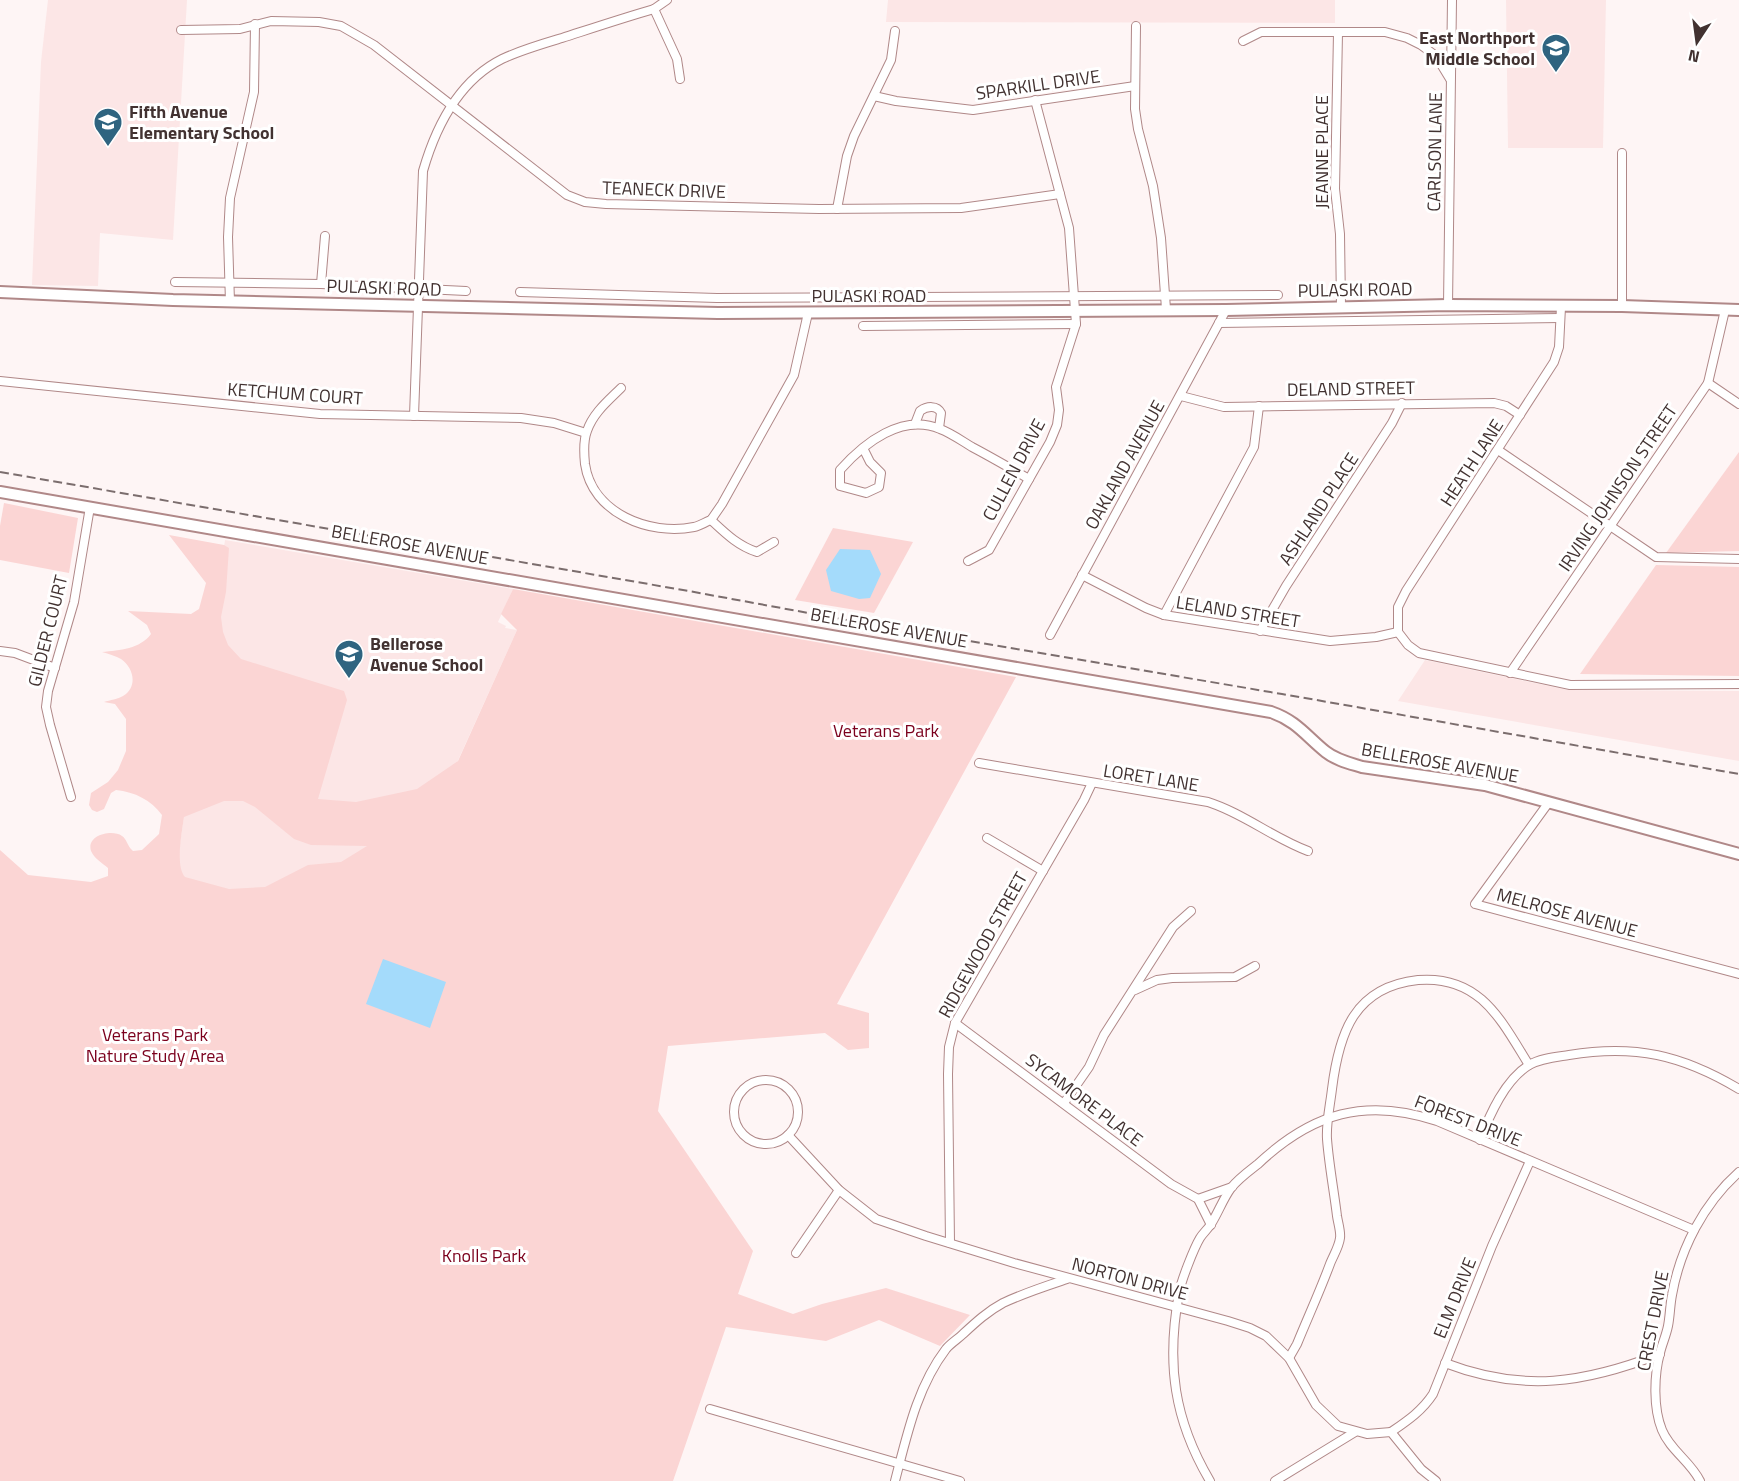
<svg xmlns="http://www.w3.org/2000/svg" width="1739" height="1481" font-family="'Titillium Web',sans-serif">
<style>
.built{fill:#fce6e6}
.green{fill:#fbd5d4;fill-rule:evenodd}
.water{fill:#a4dbfb}
.lines{fill:none;stroke-linecap:round;stroke-linejoin:round}
.street-casing{stroke:#b08888;stroke-width:10}
.secondary-casing{stroke:#b08888;stroke-width:14}
.street{stroke:#fff;stroke-width:8}
.secondary{stroke:#fff;stroke-width:10}
.rail{stroke:#7b6d6d;stroke-width:2;stroke-dasharray:9 4.5;stroke-linecap:butt}
.labels{text-anchor:middle;stroke-width:6;stroke-linejoin:round;paint-order:stroke}
.poi-label{font-size:18px;font-weight:bold;fill:#423231;stroke:#fff;text-anchor:start}
.street-label{font-size:18px;fill:#423231;stroke:#fff}
.park-label{font-size:18px;fill:#7b001d;stroke:#fff}
</style>
<rect width="100%" height="100%" fill="#fef5f5"/>
<!-- built -->
<g class="built">
<polygon points="48,0 187,0 173,240 100,233 98,286 32,285 41,62"/>
<polygon points="888,0 1335,0 1335,23 886,22"/>
<polygon points="1506,0 1606,0 1603,148 1508,148"/>
<polygon points="225,540 513,589 498,622 506,626 505,628 517,630 450,778 371,912 173,891"/>
<polygon points="1425,660 1568,690 1739,691 1739,761 1398,701"/>
</g>
<!-- green -->
<g class="green">
<polygon points="1739,452 1739,551 1666,553"/>
<polygon points="4,503 78,518 69,573 0,560 0,526"/>
<polygon points="833,528 913,542 874,613 795,600"/>
<path d="M169,535L224,545L229,548L226,592L221,617L223,632L228,645L241,659L344,691L347,700L318,799L356,802L417,789L458,761L517,630L501,614L513,589L1016,677L837,1004L869,1013V1048L848,1050L825,1033L668,1046L658,1111L753,1251L738,1294L793,1314L822,1304L886,1288L970,1315L940,1346L879,1320L826,1341L726,1327L673,1481H0V850L28,875L91,882L108,876V868C102,863 94,858 91,851C86,835 112,829 122,836C127,839 127,846 133,851L142,850L159,834L162,815C151,800 135,792 116,790L111,793L104,809L97,812L92,810L89,805L91,793L108,782L118,770L126,751V719L115,704L104,702C110,700 118,699 123,696C138,687 134,668 121,659C116,656 109,654 102,652C120,650 140,649 151,634L147,625L128,611L191,614L199,609L206,583ZM224,801H243L255,807L294,839L311,845L367,846L341,862L308,865L265,887L229,889L185,877C175,866 182,832 184,817Z"/>
<polygon points="1656,565 1739,567 1739,676 1580,674"/>
</g>
<!-- water -->
<g class="water">
<polygon points="840,549 870,550 881,574 870,598 859,599 831,591 826,570"/>
<polygon points="383,959 446,982 430,1028 366,1004"/>
</g>
<g class="lines">
<!-- street casing -->
<g class="street-casing">
<g id="street">
<polyline points="654,9 677,59 680,79"/>
<polyline points="1136,26 1135,109 1138,129 1153,186 1161,238 1166,309"/>
<polyline points="181,30 240,29 271,21 319,22 341,26 374,45 567,195 585,202 606,204 819,209 961,208 1060,194"/>
<polyline points="1338,33 1335,189 1340,234 1341,306"/>
<polyline points="1243,41 1261,32 1385,32 1407,38 1421,45 1436,56 1450,79"/>
<polyline points="874,96 896,101 973,110 1135,86"/>
<polyline points="837,209 847,156 854,136 891,60 895,31"/>
<polyline points="175,282 321,284 466,291"/>
<polyline points="321,284 325,236"/>
<polyline points="520,292 717,298 1278,295"/>
<polyline points="230,302 228,237 230,198 254,92 255,24"/>
<polyline points="1448,305 1452,0"/>
<polyline points="1622,306 1622,153"/>
<polyline points="1219,323 1560,318"/>
<polyline points="863,326 1076,324"/>
<polyline points="0,381 320,414 521,418 554,423 586,433"/>
<polyline points="1708,383 1739,404"/>
<path d="M621,388C608,401 593,413 587,431C583,441 584,454 585,464C592,513 649,536 694,527C700,526 705,522 711,520"/>
<polyline points="1181,396 1224,407 1494,403 1506,406 1520,415"/>
<path d="M414,416L423,171C436,126 458,81 502,59C521,50 542,44 562,38C593,28 623,18 654,9L667,0"/>
<path d="M915,424L920,411C927,406 937,405 941,413L939,428"/>
<path d="M863,448L870,462L881,473L879,487L866,493L840,486V470C864,443 902,413 940,429C951,433 962,441 972,447C991,457 1010,468 1029,479"/>
<polyline points="1498,450 1656,557 1739,559"/>
<polyline points="711,520 722,504 794,375 808,313"/>
<path d="M711,520C725,533 738,546 757,552L774,542"/>
<polyline points="968,561 989,550 1050,442 1057,425 1059,410 1056,387 1076,324 1075,310 1069,228 1035,100"/>
<polyline points="1082,575 1146,608 1164,615 1330,641 1376,637 1398,632"/>
<polyline points="1164,615 1254,447 1259,406"/>
<polyline points="1260,631 1286,586 1392,423 1402,403"/>
<polyline points="1398,632 1398,607 1406,591 1554,362 1559,347 1561,307"/>
<polyline points="1398,632 1408,645 1419,653 1570,685 1739,684"/>
<polyline points="1050,635 1226,310"/>
<polyline points="0,651 15,653 55,668"/>
<polyline points="1510,673 1708,383 1725,310"/>
<path d="M979,763L1208,802C1243,813 1273,838 1308,851"/>
<polyline points="71,797 50,725 46,707 48,691 74,602 90,507"/>
<polyline points="1549,802 1475,904 1739,974"/>
<polyline points="987,838 1043,871"/>
<polyline points="1135,990 1157,980 1172,978 1235,977 1255,966"/>
<polyline points="955,1023 1171,1184 1198,1199 1211,1225"/>
<circle cx="766" cy="1112" r="32"/>
<polyline points="1064,1103 1089,1067 1104,1035 1173,927 1191,911"/>
<polyline points="788,1135 839,1190 876,1219 926,1236 1014,1263 1228,1321 1250,1328 1266,1336 1289,1358 1316,1405 1338,1426 1367,1434 1391,1432 1421,1469 1436,1481"/>
<path d="M1480,1140C1490,1114 1505,1080 1529,1065C1541,1058 1556,1057 1569,1055C1635,1044 1682,1055 1739,1089"/>
<polyline points="1198,1199 1232,1187"/>
<polyline points="950,1243 948,1074 949,1047 955,1023 1084,800 1092,783"/>
<polyline points="796,1253 839,1190"/>
<path d="M1289,1358L1297,1344C1308,1317 1320,1291 1330,1264C1333,1256 1339,1247 1340,1238C1341,1232 1338,1223 1337,1216C1334,1191 1329,1165 1327,1139C1326,1123 1330,1106 1332,1089C1339,1033 1354,987 1418,980C1480,975 1501,1020 1529,1065"/>
<path d="M1445,1363C1523,1393 1585,1383 1660,1354"/>
<polyline points="710,1409 960,1481"/>
<path d="M1391,1432C1407,1421 1422,1411 1433,1394L1492,1246L1530,1161"/>
<path d="M895,1481C907,1435 917,1387 946,1349C951,1343 958,1339 963,1334C976,1322 988,1311 1003,1303C1024,1293 1046,1286 1067,1279"/>
<path d="M1210,1481C1174,1420 1166,1364 1179,1293C1181,1281 1194,1248 1200,1238C1203,1233 1208,1229 1211,1224C1218,1213 1223,1199 1231,1188C1238,1179 1249,1171 1258,1164C1312,1113 1366,1097 1437,1121L1694,1230"/>
<polyline points="1275,1481 1355,1432"/>
<path d="M1700,1481C1691,1462 1670,1450 1662,1430C1653,1408 1654,1375 1660,1353C1662,1344 1666,1336 1668,1326C1670,1316 1670,1305 1672,1295C1680,1249 1704,1203 1739,1172"/>
</g>
</g>
<!-- secondary casing -->
<g class="secondary-casing">
<g id="secondary">
<polyline points="0,292 173,300 718,313 1226,310 1448,305 1622,306 1739,310"/>
<path d="M0,492L1271,712C1297,721 1306,736 1326,752C1336,760 1349,763 1362,767L1485,785L1739,854"/>
</g>
</g>
<!-- street -->
<use href="#street" class="street"/>
<!-- secondary -->
<use href="#secondary" class="secondary"/>
<!-- rail -->
<polyline class="rail" points="0,472 683,590 863,623 1282,694 1739,774"/>
</g>
<!-- icons -->
<defs>
<g id="school-pin" transform="scale(1.5)"><path d="M0 17L-7.5 6A9.5 9.5 0 1 1 7.5 6Z" fill="#2f6480" stroke="#fff"/><path d="M0-5L7-2L0 1L-7-2ZM-4 1L0 2.5L4 1V4Q0 6-4 4Z" fill="#fff"/></g>
</defs>
<g fill-rule="evenodd">
<use href="#school-pin" x="1556" y="48"/>
<use href="#school-pin" x="108" y="122"/>
<use href="#school-pin" x="349" y="654"/>
</g>
<g class="labels">
<!-- poi labels -->
<g class="poi-label">
<text x="1535" y="44" text-anchor="end">East Northport<tspan x="1535" dy="21">Middle School</tspan></text>
<text x="129" y="118">Fifth Avenue<tspan x="129" dy="21">Elementary School</tspan></text>
<text x="370" y="650">Bellerose<tspan x="370" dy="21">Avenue School</tspan></text>
</g>
<!-- street labels -->
<g class="street-label">
<text transform="translate(1038 85) rotate(-8)" y="6">SPARKILL DRIVE</text>
<text transform="translate(1322 152) rotate(-90)" y="6">JEANNE PLACE</text>
<text transform="translate(1435 152) rotate(-89)" y="6">CARLSON LANE</text>
<text transform="translate(664 190) rotate(2)" y="6">TEANECK DRIVE</text>
<text transform="translate(384 288) rotate(2)" y="6">PULASKI ROAD</text>
<text transform="translate(1355 290) rotate(-1)" y="6">PULASKI ROAD</text>
<text x="869" y="302">PULASKI ROAD</text>
<text transform="translate(1351 389) rotate(-1)" y="6">DELAND STREET</text>
<text transform="translate(295 394) rotate(4)" y="6">KETCHUM COURT</text>
<text transform="translate(1472 463) rotate(-57)" y="6">HEATH LANE</text>
<text transform="translate(1125 465) rotate(-61)" y="6">OAKLAND AVENUE</text>
<text transform="translate(1014 470) rotate(-62)" y="6">CULLEN DRIVE</text>
<text transform="translate(1618 488) rotate(-56)" y="6">IRVING JOHNSON STREET</text>
<text transform="translate(1319 509) rotate(-57)" y="6">ASHLAND PLACE</text>
<text transform="translate(410 545) rotate(10)" y="6">BELLEROSE AVENUE</text>
<text transform="translate(1238 612) rotate(9)" y="6">LELAND STREET</text>
<text transform="translate(889 628) rotate(10)" y="6">BELLEROSE AVENUE</text>
<text transform="translate(48 631) rotate(-76)" y="6">GILDER COURT</text>
<text transform="translate(1440 763) rotate(10)" y="6">BELLEROSE AVENUE</text>
<text transform="translate(1151 778) rotate(9)" y="6">LORET LANE</text>
<text transform="translate(1567 913) rotate(15)" y="6">MELROSE AVENUE</text>
<text transform="translate(983 945) rotate(-61)" y="6">RIDGEWOOD STREET</text>
<text transform="translate(1084 1100) rotate(37)" y="6">SYCAMORE PLACE</text>
<text transform="translate(1468 1121) rotate(21)" y="6">FOREST DRIVE</text>
<text transform="translate(1130 1279) rotate(15)" y="6">NORTON DRIVE</text>
<text transform="translate(1455 1298) rotate(-68)" y="6">ELM DRIVE</text>
<text transform="translate(1653 1321) rotate(-79)" y="6">CREST DRIVE</text>
</g>
<!-- park labels -->
<g class="park-label">
<text x="886" y="737">Veterans Park</text>
<text x="155" y="1041">Veterans Park<tspan x="155" dy="21">Nature Study Area</tspan></text>
<text x="484" y="1262">Knolls Park</text>
</g>
</g>
<!-- north arrow -->
<g transform="translate(1697 42) rotate(193)" stroke="#ffffff" stroke-width="4.5" paint-order="stroke">
<path d="M0-4.5L10 22L0 15L-10 22Z" fill="#423231"/>
<text y="-9" font-size="16" font-weight="bold" text-anchor="middle" fill="#423231">N</text>
</g>
</svg>
